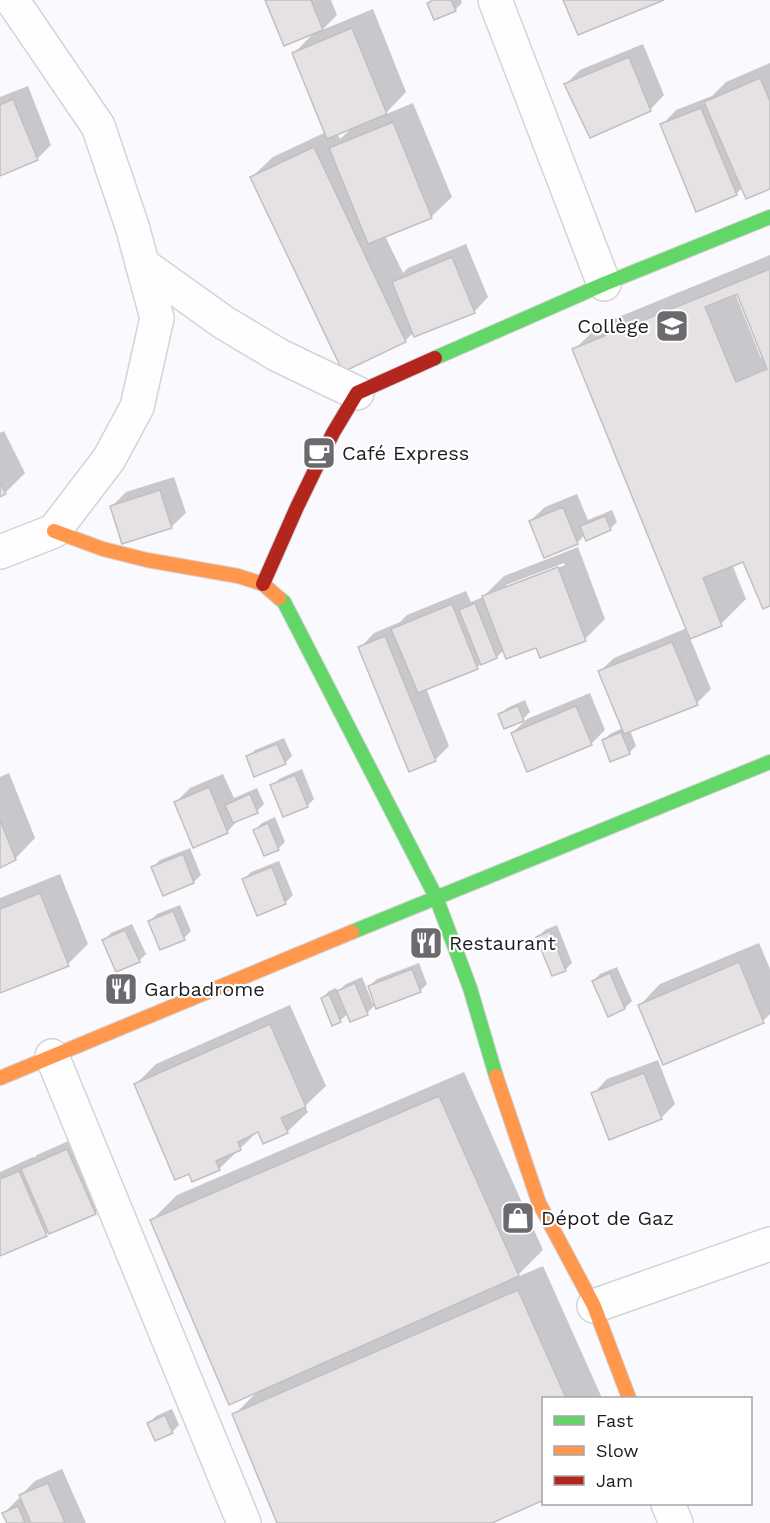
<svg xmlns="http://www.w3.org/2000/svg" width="770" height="1523" font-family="'Work Sans',sans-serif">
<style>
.shadow{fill:#0003;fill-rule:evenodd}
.building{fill:#e6e2e4;stroke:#c1bfc0;stroke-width:1.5;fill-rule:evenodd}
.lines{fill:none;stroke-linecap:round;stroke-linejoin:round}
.street-casing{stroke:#d4d3d7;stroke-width:36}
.fast-casing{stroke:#d4d3d7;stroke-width:16}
.slow-casing{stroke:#d4d3d7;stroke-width:16}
.jam-casing{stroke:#d4d3d7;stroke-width:16}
.street{stroke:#fefeff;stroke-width:33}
.fast{stroke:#63d668;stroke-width:14}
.slow{stroke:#ff974d;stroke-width:14}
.jam{stroke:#b3261e;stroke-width:14}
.labels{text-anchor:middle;stroke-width:4.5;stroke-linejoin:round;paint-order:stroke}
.poi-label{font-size:20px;fill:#1e1d21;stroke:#fff;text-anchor:start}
</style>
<rect width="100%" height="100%" fill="#faf9fe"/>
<!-- shadow -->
<g class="shadow">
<path d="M267,0H331L337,15L322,30L373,9L406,92L384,115L413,103L452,197L431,217L385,236L403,273L408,268L466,244L488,297L474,312L414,332L405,341L252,177L273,157L326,132L294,53L315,32ZM353,127L340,139L337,133Z"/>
<polygon points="432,0 461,0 462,3 455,10 429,3"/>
<polygon points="643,44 664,95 650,110 566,84 580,70"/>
<polygon points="770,63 770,188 742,188 736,194 662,125 676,110 712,96 726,82"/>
<polygon points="28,86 51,145 37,159 0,174 0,97"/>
<path d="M770,255V605L744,560L732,564L746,599L721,624L690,638L711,689L697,703L630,730L636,746L629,753L603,741L610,734L623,728L599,672L614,658L687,628L574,350L599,325ZM738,292L764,356L761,358L735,293Z"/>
<polygon points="4,431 25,473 5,493 0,495 0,433"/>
<polygon points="174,477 186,513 171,527 112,506 126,492"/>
<polygon points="577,494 588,520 612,510 617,522 610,529 585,535 577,543 530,521 545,507"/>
<path d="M578,547L605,619L585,639L504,650L497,657L481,663L477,668L426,688L449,746L435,760L360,648L374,633L400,622L407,615L466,591L471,602L483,597L504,576ZM564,563L565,565L506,589V585Z"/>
<polygon points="590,693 605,730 591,744 512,733 527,719"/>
<polygon points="525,700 530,712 523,719 500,715 507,708"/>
<polygon points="284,738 292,756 285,763 248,757 255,750"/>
<polygon points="302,769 314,799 307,806 272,786 279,779"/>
<polygon points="9,773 35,838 15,859 0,866 0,777"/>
<polygon points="223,774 234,798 257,788 264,804 257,811 240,818 228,831 193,846 175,803 190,788"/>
<polygon points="275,817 285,842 278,849 255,830 262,823"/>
<polygon points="190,848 201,875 194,882 164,894 153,867 160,860"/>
<polygon points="279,861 293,895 286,902 258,914 244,879 251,872"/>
<polygon points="60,874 88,944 68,964 0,992 0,898"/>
<polygon points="180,905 191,931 184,938 150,921 157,914"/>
<polygon points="132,924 146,954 139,961 104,940 111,933"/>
<polygon points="557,925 572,963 565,970 538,937 545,930"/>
<polygon points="759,943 770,969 770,1014 763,1021 640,1005 660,984"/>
<polygon points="419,963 427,984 420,991 376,1004 367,1013 348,1013 340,1021 322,998 329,991 336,988 338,992 346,984 362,977 373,1004 376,1003 369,986 377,979"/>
<polygon points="617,967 632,1001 625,1008 609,1015 593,981 600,974"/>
<polygon points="290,1005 326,1086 305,1106 308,1112 287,1132 259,1130 219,1169 135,1085 156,1064"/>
<polygon points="658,1060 675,1104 661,1118 593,1094 607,1079"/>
<polygon points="464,1072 543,1250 515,1278 543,1266 602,1398 544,1398 489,1523 278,1523 234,1415 258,1391 152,1220 177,1195"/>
<polygon points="82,1135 109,1199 95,1213 49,1231 46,1235 0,1255 0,1172 33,1157 34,1158 37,1155"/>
<polygon points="172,1409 179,1425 172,1432 149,1423 156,1416"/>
<polygon points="62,1469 86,1523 8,1523 4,1513 18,1499 22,1497 21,1495 35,1481"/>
</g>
<!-- building -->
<g class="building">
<polygon points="265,0 311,0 323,30 284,46"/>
<polygon points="433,0 451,0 456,11 434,20 427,3"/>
<polygon points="563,0 664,0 578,35"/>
<polygon points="352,28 387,114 327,139 292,53"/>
<polygon points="629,57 651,111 590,138 564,84"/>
<polygon points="760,78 770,101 770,189 746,199 704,102"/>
<polygon points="13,99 38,160 0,176 0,105"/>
<polygon points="701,108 737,195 696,212 660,124"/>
<polygon points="393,122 432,218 368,244 329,148"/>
<polygon points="314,147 406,342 343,372 250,177"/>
<polygon points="452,257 475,313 414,337 392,282"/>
<path d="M770,269V606L763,609L743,562L703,578L722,626L690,639L572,349ZM737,294L767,369L736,382L705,307Z"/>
<polygon points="0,483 6,494 0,497"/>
<polygon points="160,490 172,528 122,544 110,506"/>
<polygon points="563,507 578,544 544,558 529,521"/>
<polygon points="605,516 611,530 586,541 580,526"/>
<polygon points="558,567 586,641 540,658 536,648 506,659 482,596"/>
<polygon points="475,603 497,658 481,665 459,610"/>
<polygon points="452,604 478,669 418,693 391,629"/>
<polygon points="385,636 436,761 409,772 358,647"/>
<polygon points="672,642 698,705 624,734 598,671"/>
<polygon points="518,706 524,721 504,729 498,714"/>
<polygon points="576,706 592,745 527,772 511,733"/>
<polygon points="621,732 630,754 610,762 602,740"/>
<polygon points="277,744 286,764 254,777 246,756"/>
<polygon points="295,775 308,807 283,817 270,785"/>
<polygon points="209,787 228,833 193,848 174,802"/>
<polygon points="250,794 258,813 233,823 225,805"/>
<polygon points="0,820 16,860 0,868"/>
<polygon points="268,823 279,850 264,856 253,830"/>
<polygon points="183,854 194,883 163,896 151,867"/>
<polygon points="272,867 286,904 257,916 242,879"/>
<polygon points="40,893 69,966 0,993 0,909"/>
<polygon points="173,911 185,940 160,950 148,921"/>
<polygon points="125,930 140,962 116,972 102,940"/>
<polygon points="550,931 566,971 552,976 536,937"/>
<polygon points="739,962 764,1023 663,1065 638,1005"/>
<polygon points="412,969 421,992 376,1009 368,986"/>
<polygon points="610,973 625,1009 608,1017 592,981"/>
<polygon points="355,983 368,1015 350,1022 337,991"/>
<polygon points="329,994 341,1022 332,1026 321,998"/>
<polygon points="270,1024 306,1107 281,1118 288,1133 263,1144 258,1132 238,1142 241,1150 216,1161 220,1170 192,1182 189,1174 175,1180 134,1084"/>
<polygon points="644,1073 662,1119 609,1140 591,1093"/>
<polygon points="439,1096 519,1276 229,1405 150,1220"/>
<polygon points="67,1149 96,1214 49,1234 21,1169"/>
<polygon points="19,1171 47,1236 0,1256 0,1179"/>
<polygon points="518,1290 566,1398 544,1398 544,1500 492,1523 277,1523 232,1414"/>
<polygon points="165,1415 173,1433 155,1441 147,1423"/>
<polygon points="48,1483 65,1523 31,1523 19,1495"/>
<polygon points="18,1506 25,1523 7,1523 2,1513"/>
</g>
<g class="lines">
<!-- street casing -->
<g class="street-casing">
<g id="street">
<polyline points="495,0 604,284"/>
<polyline points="142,264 223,322 278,355 357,393"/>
<polyline points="0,552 54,531 109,459 137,407 157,318 132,226 98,126 12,0"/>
<polyline points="52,1056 244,1523"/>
<polyline points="594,1306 770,1244"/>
<polyline points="668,1504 676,1523"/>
</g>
</g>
<!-- fast casing -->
<g class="fast-casing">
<g id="fast">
<polyline points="435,358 604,284 770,217"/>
<polyline points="279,598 284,602 436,897 470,988 496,1076"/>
<polyline points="352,932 770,762"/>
</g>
</g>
<!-- slow casing -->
<g class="slow-casing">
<g id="slow">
<polyline points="54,531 103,549 147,560 238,576 263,584 279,598"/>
<polyline points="496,1076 539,1203 594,1306 629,1398"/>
<polyline points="0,1078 352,932"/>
</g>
</g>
<!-- jam casing -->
<g class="jam-casing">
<polyline id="jam" points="263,584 297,507 333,433 357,393 435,358"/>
</g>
<!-- street -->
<use href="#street" class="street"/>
<!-- fast -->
<use href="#fast" class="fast"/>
<!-- slow -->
<use href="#slow" class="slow"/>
<!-- jam -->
<use href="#jam" class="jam"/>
</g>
<!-- icons -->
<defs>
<g id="school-square" transform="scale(1.725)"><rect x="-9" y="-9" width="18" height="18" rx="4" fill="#6b6a6e" stroke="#fff"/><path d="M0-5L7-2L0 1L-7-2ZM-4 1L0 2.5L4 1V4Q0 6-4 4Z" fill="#fff"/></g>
<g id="cafe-square" transform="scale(1.725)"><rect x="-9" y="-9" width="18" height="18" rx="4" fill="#6b6a6e" stroke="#fff"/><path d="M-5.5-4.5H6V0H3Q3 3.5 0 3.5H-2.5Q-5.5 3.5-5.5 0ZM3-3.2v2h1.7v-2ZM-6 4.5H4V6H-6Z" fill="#fff"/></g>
<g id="restaurant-square" transform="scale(1.725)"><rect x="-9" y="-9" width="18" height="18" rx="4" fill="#6b6a6e" stroke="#fff"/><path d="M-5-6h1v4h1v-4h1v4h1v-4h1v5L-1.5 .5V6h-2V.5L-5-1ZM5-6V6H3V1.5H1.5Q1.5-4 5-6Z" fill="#fff"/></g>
<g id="shop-square" transform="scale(1.725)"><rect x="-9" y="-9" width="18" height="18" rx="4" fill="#6b6a6e" stroke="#fff"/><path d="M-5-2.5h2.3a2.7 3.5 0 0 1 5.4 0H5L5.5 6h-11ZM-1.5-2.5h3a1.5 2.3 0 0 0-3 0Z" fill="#fff"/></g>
</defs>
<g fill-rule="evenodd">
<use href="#school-square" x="672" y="326"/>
<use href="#cafe-square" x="319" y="453"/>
<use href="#restaurant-square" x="426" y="943"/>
<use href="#restaurant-square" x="121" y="989"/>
<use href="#shop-square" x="518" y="1218"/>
</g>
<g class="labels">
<!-- poi labels -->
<g class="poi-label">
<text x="649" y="333" text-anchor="end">Collège</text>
<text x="342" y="460">Café Express</text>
<text x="449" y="950">Restaurant</text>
<text x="144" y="996">Garbadrome</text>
<text x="541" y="1225">Dépot de Gaz</text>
</g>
</g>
<!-- legend -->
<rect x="542" y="1397" width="210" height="108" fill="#ffffff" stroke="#a5a5a6" stroke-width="1.5"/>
<rect x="554" y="1416" width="30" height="9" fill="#63d668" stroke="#a5a5a6" stroke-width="1.5"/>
<text x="596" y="1427" font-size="18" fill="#1e1d21">Fast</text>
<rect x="554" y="1446" width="30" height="9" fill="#ff974d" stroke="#a5a5a6" stroke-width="1.5"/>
<text x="596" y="1457" font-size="18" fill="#1e1d21">Slow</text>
<rect x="554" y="1476" width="30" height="9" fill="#b3261e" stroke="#a5a5a6" stroke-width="1.5"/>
<text x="596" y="1487" font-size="18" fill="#1e1d21">Jam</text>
</svg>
